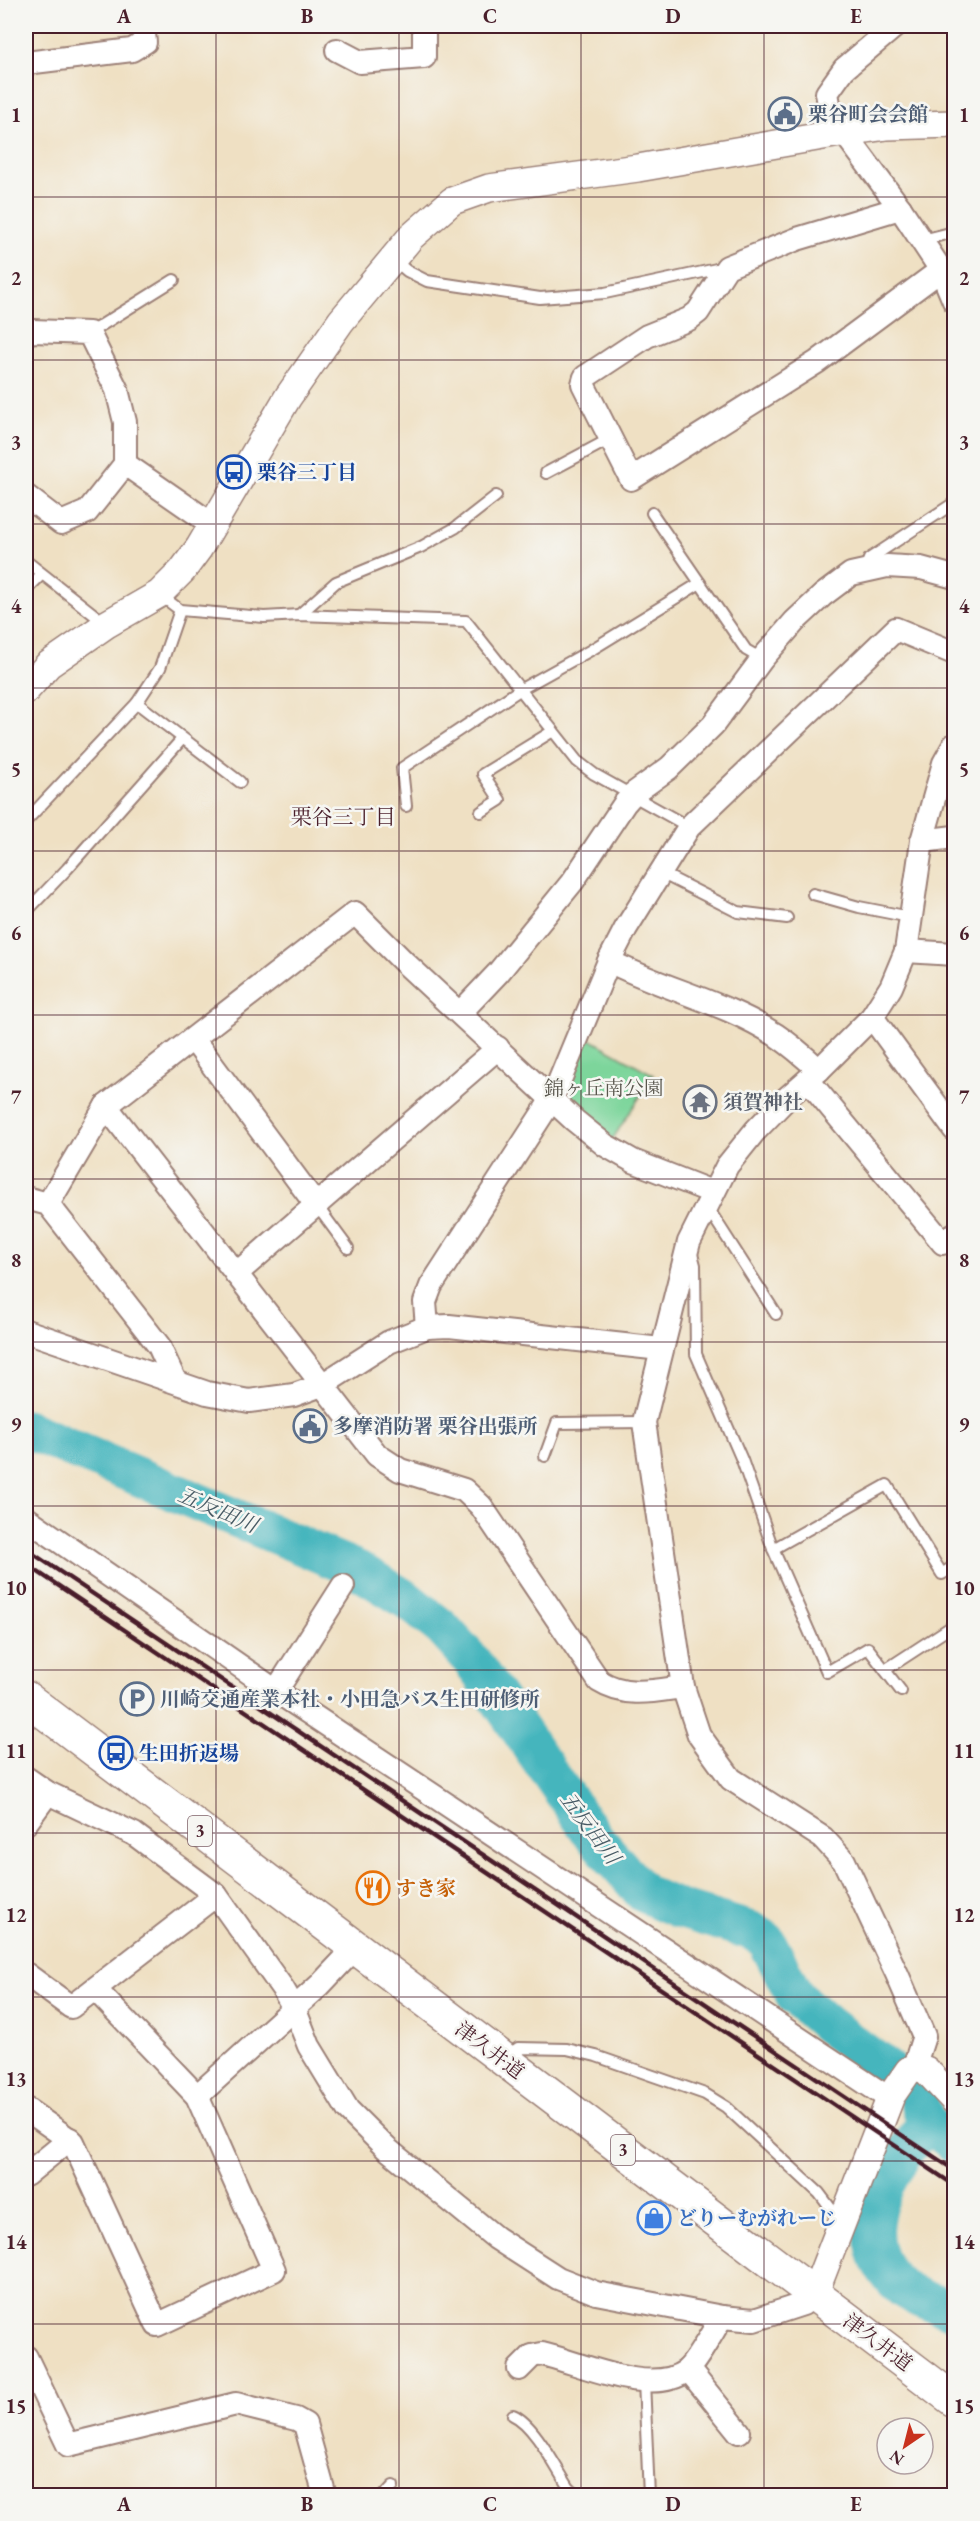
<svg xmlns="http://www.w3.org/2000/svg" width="980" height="2521" font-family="'EB Garamond','Noto Serif JP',serif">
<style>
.green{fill:#7dd59b;stroke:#647a63;stroke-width:1.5}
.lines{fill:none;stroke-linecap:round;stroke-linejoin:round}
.river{stroke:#45b5bd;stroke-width:39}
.service-casing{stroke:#9c8077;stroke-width:14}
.minor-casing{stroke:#9c8077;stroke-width:26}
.tertiary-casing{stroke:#9c8077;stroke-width:30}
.primary-casing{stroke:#9c8077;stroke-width:36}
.service{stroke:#fff;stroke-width:10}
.minor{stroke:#fff;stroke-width:22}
.tertiary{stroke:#fff;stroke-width:27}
.primary{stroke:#fff;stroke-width:33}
.rail{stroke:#4a1f2b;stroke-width:4.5}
.grid{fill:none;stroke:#4a1f2b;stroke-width:1.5;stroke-opacity:0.55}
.labels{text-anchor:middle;stroke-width:5;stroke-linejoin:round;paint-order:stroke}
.shield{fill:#f6f6f2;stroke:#7e6067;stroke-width:1.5}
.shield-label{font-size:18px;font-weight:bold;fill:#4a1f2b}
.service-label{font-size:20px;font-weight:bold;fill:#4e5e75;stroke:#f6f6f2;text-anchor:start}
.transit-label{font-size:20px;font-weight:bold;fill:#164399;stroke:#f6f6f2;text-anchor:start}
.park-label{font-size:20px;fill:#59564d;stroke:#f6f6f2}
.worship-label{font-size:20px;font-weight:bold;fill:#5b616d;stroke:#f6f6f2;text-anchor:start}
.food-label{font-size:20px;font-weight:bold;fill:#c56008;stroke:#f6f6f2;text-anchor:start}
.street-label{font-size:20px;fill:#4a1f2b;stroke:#f6f6f2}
.shop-label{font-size:20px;font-weight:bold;fill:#366cbe;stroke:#f6f6f2;text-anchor:start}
.neighbourhood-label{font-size:21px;fill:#4a1f2b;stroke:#f6f6f2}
.water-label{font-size:21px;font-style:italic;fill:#485b65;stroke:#f6f6f2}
.neatline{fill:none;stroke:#4a1f2b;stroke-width:2}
.grid-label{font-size:20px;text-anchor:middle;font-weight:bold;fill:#4a1f2b}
</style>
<rect width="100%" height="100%" fill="#f6f6f2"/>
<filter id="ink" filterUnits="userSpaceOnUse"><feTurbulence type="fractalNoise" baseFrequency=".0167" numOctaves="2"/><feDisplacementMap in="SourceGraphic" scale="12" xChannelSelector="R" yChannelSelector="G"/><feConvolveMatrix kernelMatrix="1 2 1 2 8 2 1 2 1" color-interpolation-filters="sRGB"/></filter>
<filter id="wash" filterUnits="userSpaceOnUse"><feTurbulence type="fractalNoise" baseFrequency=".008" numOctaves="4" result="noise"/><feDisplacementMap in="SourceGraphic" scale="24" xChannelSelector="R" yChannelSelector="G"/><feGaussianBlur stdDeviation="1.35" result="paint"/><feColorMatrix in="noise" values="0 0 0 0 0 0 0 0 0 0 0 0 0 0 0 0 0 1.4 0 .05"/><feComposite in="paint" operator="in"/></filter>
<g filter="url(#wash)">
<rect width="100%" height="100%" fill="#efe0c3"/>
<!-- green -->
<polygon class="green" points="588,1038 654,1075 612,1140 568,1104 566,1091"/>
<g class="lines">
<!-- river -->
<g class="river">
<path d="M26,1429L358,1570L407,1600L442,1628L471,1660L594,1837L643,1893L679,1909L752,1931L766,1940L795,1996L828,2025L914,2089L927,2123C889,2168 842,2241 903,2289C915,2298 940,2305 954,2311"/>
<polyline points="927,2123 954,2143"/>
</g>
</g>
</g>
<g filter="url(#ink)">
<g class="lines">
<!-- service casing -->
<g class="service-casing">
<g id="service">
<polyline points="922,240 954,232"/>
<polyline points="393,259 407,271 427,281 540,298 605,293 726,267"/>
<polyline points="89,333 174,280"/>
<polyline points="546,473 610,439"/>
<polyline points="652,513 746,650 762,659"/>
<polyline points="26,561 106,624"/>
<polyline points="865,569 869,559 954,503"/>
<polyline points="26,590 41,575"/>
<polyline points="159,594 180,610 264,617 299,615 466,621 577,761 594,774 689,827"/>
<polyline points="299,615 336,582 421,547 455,528 496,496"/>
<polyline points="137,703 240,782"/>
<polyline points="406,806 402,768 521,689 591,650 700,583"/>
<polyline points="481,812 500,800 483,774 553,731"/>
<polyline points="26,821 137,703 160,668 180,610"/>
<polyline points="661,873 738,912 787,918"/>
<polyline points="813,894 859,907 910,917"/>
<polyline points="26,912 67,869 182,739"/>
<polyline points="706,1205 776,1314"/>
<polyline points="317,1206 348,1248"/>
<polyline points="692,1254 695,1265 696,1354 742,1460 773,1549 827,1672 868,1648 901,1691"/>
<polyline points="545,1456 557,1423 644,1422"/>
<polyline points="773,1549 887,1485 942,1574 954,1566"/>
<polyline points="885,1670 954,1625"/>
<polyline points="506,2057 518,2048 567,2049 596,2056 705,2094 726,2107 819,2193 840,2221"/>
<polyline points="644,2381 649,2496"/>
<path d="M513,2415C534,2424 556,2468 569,2488L576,2495L585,2496"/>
<polyline points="384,2496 393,2486"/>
</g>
</g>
<!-- minor casing -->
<g class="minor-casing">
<g id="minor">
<polyline points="895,26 844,69 827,93 831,115 900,208 941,270 954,301"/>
<polyline points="337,50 360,62 424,57 424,26"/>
<polyline points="26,63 132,50 145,42 143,26"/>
<polyline points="900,208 797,239 727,267 698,312 689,319 647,336 585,377 583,384 631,479 817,362 941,270"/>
<polyline points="26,334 32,331 89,333 117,390 125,422 125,464 87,512 61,523 26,496"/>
<polyline points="125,464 213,525"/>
<polyline points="922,841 954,837"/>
<polyline points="906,951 954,954"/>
<path d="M609,961C663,989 725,1002 776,1035C791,1045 805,1057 819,1070"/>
<polyline points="460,1013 498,973 573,881 625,803 633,794 669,768 713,725 762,659 795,621 823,595 851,574 887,566 921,568 954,577"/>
<polyline points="872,1017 954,1129"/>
<polyline points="193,1039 317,1206"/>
<polyline points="808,1080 943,1243 954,1234"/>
<path d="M106,1106L377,1455L400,1470L464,1490L481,1506L599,1681C626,1698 654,1691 683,1687"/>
<polyline points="26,1198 48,1204 159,1346 175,1381"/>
<polyline points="48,1204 106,1106 355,913 404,962 574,1120 605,1145 633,1161 712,1192"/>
<polyline points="236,1274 498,1048"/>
<polyline points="427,1327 425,1302 431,1286 552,1099 609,961 626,928 689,827 896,629 954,653"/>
<polyline points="26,1331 207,1393 249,1401 294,1395 322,1385 389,1342 427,1327 449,1326 661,1349"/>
<polyline points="26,1518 276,1691 890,2099"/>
<polyline points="276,1691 343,1586"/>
<polyline points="26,1778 48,1793 134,1834 216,1895 283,1989 294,2008 309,2046 348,2110 386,2148 496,2238 558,2278 596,2293 722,2317 754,2320 803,2304 814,2295"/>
<polyline points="26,1823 48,1793"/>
<polyline points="26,1974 71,2007 216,1895"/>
<polyline points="914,2067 924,2036 897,1974 844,1861 823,1838 731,1779 699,1735 683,1687 644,1422 689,1242 727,1166 755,1131 788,1097 819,1070 872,1017 891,987 906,951 922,841 944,763 954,745"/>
<polyline points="197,2096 320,1985 355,1948"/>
<polyline points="26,2109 73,2142 157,2325 274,2270 197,2096 95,1989"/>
<polyline points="26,2175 70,2139"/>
<polyline points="26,2357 68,2445 236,2404 296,2419 305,2424 325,2496"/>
<path d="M519,2369L532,2356L542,2354C581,2363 651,2397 686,2371C696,2363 714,2329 722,2317"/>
<polyline points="688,2369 739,2432"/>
</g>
</g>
<!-- tertiary casing -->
<g class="tertiary-casing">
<g id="tertiary">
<polyline points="26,690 48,665 107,624 159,594 182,571 199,548 288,397 341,321 411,237 452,201 489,188 638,168 846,132 887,126 954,124"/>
<polyline points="814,2295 891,2096 909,2070 914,2067 926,2070 954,2100"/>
</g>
</g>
<!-- primary casing -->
<g class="primary-casing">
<polyline id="primary" points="26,1698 954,2400"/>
</g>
<!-- service -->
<use href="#service" class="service"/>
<!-- minor -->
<use href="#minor" class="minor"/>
<!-- tertiary -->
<use href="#tertiary" class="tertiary"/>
<!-- primary -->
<use href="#primary" class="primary"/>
<!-- rail -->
<g class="rail">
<polyline points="26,1549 954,2170"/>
<polyline points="26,1564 954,2185"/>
</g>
</g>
</g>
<!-- grid -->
<path class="grid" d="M216,26V2496M399,26V2496M581,26V2496M764,26V2496M26,197H954M26,360H954M26,524H954M26,688H954M26,851H954M26,1015H954M26,1179H954M26,1342H954M26,1506H954M26,1670H954M26,1833H954M26,1997H954M26,2161H954M26,2324H954"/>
<!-- icons -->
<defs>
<g id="civic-ring" transform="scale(1.725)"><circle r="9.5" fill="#f6f6f2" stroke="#5c6f8a" stroke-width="1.5"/><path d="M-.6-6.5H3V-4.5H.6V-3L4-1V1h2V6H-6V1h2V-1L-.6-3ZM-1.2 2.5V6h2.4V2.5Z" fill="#5c6f8a"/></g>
<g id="bus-ring" transform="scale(1.725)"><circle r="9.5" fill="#f6f6f2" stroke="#1a4fb4" stroke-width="1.5"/><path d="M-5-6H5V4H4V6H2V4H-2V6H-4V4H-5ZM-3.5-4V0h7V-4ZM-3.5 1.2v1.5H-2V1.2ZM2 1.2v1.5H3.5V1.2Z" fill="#1a4fb4"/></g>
<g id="temple-ring" transform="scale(1.725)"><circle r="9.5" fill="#f6f6f2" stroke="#6b7280" stroke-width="1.5"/><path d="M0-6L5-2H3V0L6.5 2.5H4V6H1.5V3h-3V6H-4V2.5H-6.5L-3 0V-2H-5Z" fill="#6b7280"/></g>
<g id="parking-ring" transform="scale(1.725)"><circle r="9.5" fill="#f6f6f2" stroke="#5c6f8a" stroke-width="1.5"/><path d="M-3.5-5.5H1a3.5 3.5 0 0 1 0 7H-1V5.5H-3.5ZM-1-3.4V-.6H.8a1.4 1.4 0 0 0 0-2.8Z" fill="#5c6f8a"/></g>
<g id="restaurant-ring" transform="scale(1.725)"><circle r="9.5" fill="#f6f6f2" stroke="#e8710a" stroke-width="1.5"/><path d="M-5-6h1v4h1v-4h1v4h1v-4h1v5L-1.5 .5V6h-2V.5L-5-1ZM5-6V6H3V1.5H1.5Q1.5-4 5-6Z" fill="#e8710a"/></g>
<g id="shop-ring" transform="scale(1.725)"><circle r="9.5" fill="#f6f6f2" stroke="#3f7fe0" stroke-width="1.5"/><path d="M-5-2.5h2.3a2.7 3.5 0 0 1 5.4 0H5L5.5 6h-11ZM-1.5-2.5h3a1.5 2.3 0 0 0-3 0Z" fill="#3f7fe0"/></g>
</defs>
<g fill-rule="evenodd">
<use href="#civic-ring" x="785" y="114"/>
<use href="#bus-ring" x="234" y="472"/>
<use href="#temple-ring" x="700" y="1102"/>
<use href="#civic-ring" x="310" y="1426"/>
<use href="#parking-ring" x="137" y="1699"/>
<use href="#bus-ring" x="116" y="1753"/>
<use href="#restaurant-ring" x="373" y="1888"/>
<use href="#shop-ring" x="654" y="2218"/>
</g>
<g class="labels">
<!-- shield labels -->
<g class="shield">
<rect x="188" y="1816" width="24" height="30" rx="4.5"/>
<rect x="611" y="2135" width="24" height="30" rx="4.5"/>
</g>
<g class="shield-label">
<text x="200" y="1837">3</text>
<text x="623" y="2156">3</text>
</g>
<!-- service labels -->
<g class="service-label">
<text x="808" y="121">栗谷町会会館</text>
<text x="333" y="1433">多摩消防署 栗谷出張所</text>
<text x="160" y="1706">川崎交通産業本社・小田急バス生田研修所</text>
</g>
<!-- transit labels -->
<g class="transit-label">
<text x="257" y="479">栗谷三丁目</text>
<text x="139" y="1760">生田折返場</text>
</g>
<!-- park labels -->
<g class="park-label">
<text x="604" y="1095">錦ヶ丘南公園</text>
</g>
<!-- worship labels -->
<g class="worship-label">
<text x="723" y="1109">須賀神社</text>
</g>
<!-- food labels -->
<g class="food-label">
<text x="396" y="1895">すき家</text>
</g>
<!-- street labels -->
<g class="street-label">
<text transform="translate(490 2050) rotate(37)" y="7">津久井道</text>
<text transform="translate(878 2342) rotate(37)" y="7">津久井道</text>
</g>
<!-- shop labels -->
<g class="shop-label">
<text x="677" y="2225">どりーむがれーじ</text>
</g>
<!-- neighbourhood labels -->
<g class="neighbourhood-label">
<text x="343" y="824">栗谷三丁目</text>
</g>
<!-- water labels -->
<g class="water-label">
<text transform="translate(218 1510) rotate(23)" y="7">五反田川</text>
<text transform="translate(590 1828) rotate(53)" y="7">五反田川</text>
</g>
</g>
<!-- margin -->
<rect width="980" height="2521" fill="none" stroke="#f6f6f2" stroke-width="66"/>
<!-- north arrow -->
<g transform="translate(905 2446) rotate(215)"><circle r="28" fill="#f6f6f2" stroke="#b1a0a2" stroke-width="1.5"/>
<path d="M0-4.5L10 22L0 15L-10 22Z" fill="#c8321e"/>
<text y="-9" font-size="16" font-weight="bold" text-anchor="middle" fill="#4a1f2b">N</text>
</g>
<rect x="33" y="33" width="914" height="2455" class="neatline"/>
<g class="grid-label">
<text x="124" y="23">A</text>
<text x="307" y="23">B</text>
<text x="490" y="23">C</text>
<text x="673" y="23">D</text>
<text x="856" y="23">E</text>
<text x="16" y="122">1</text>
<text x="964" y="122">1</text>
<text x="16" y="285">2</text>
<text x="964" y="285">2</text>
<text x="16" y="449">3</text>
<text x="964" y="449">3</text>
<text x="16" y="613">4</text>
<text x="964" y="613">4</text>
<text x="16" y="776">5</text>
<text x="964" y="776">5</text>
<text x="16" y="940">6</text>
<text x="964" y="940">6</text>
<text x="16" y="1104">7</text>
<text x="964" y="1104">7</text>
<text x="16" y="1267">8</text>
<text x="964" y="1267">8</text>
<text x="16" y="1431">9</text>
<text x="964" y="1431">9</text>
<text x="16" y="1595">10</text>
<text x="964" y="1595">10</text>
<text x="16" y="1758">11</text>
<text x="964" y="1758">11</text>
<text x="16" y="1922">12</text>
<text x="964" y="1922">12</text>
<text x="16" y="2086">13</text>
<text x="964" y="2086">13</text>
<text x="16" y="2249">14</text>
<text x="964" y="2249">14</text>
<text x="16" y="2413">15</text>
<text x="964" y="2413">15</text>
<text x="124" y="2511">A</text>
<text x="307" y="2511">B</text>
<text x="490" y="2511">C</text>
<text x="673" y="2511">D</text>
<text x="856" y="2511">E</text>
</g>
</svg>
